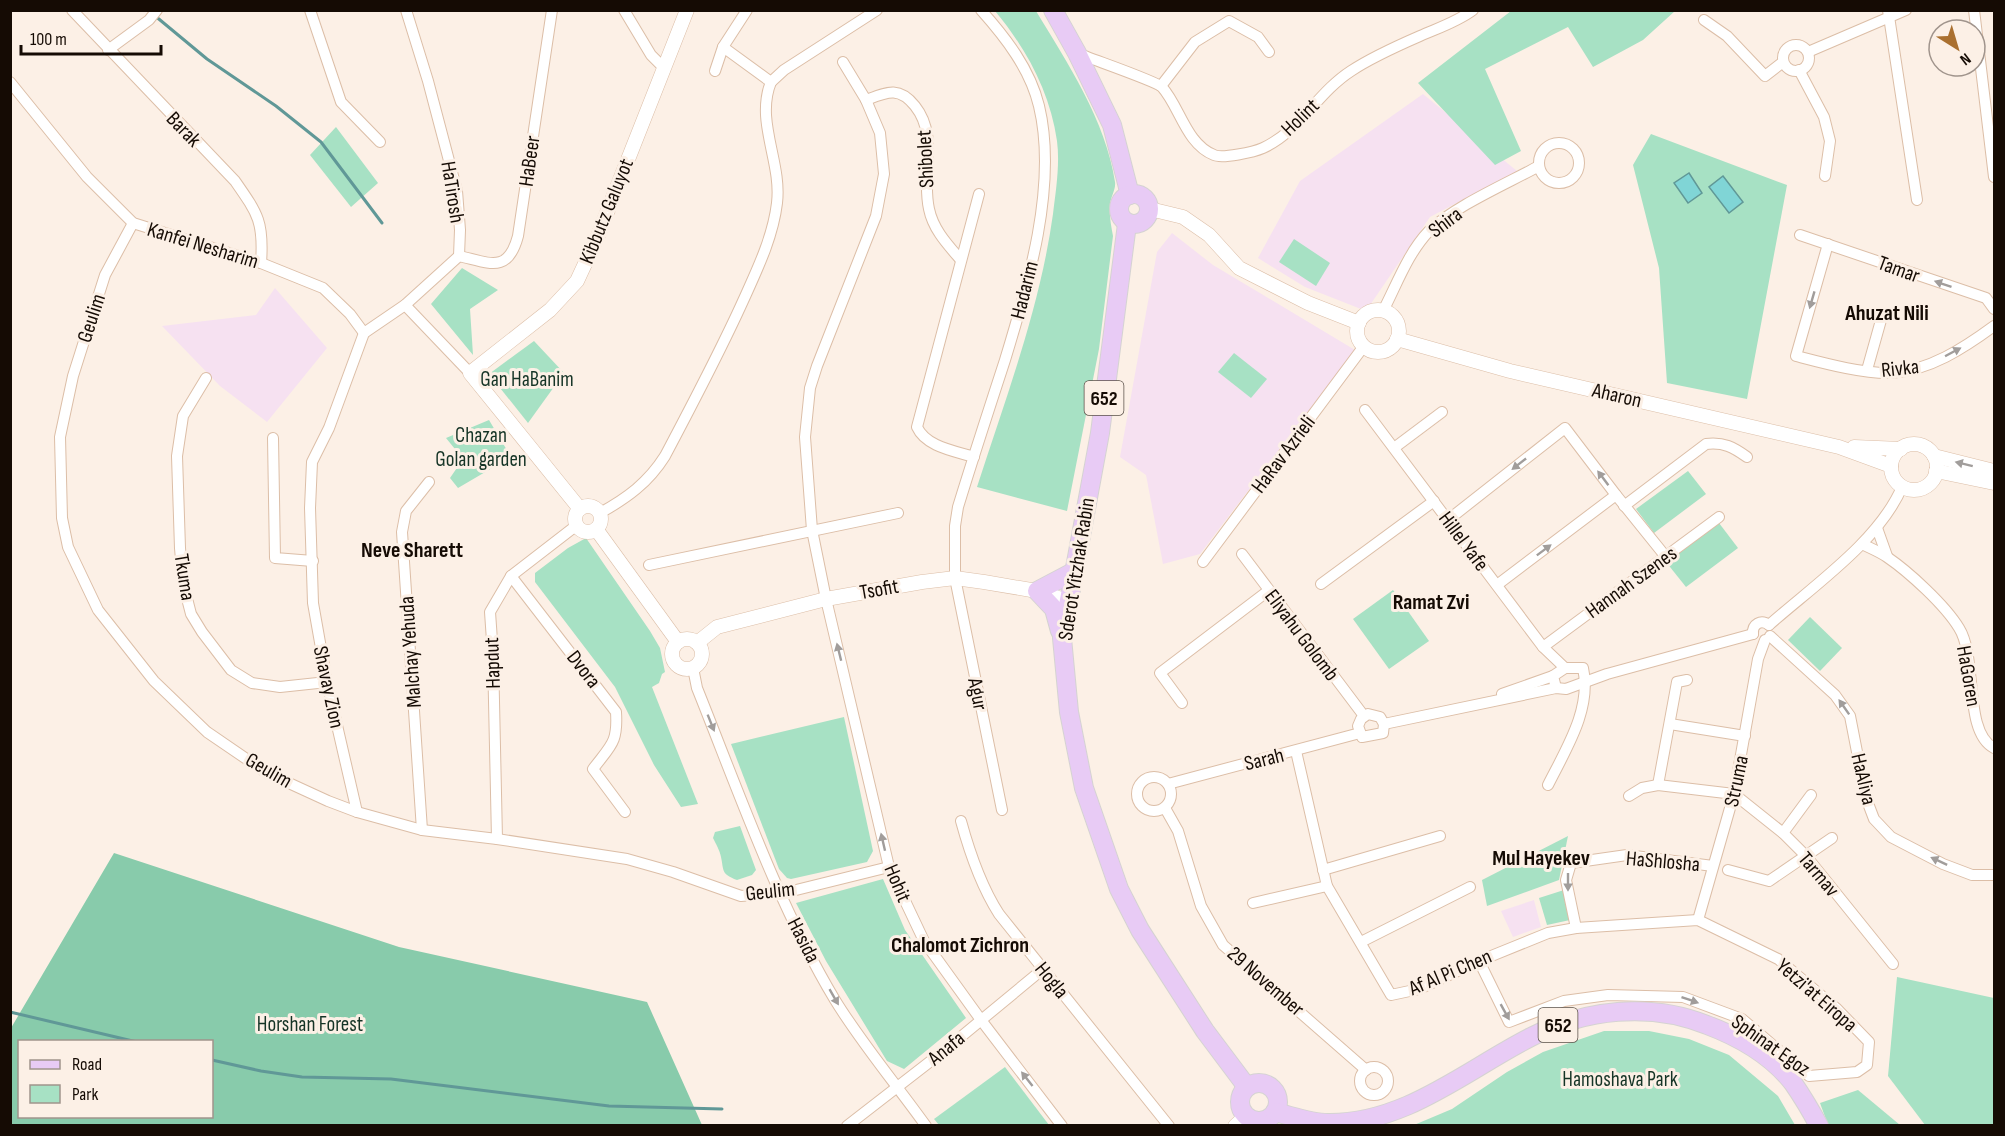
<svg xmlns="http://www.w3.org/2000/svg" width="2005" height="1136" font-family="'Sofia Sans Condensed',sans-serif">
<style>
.education{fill:#f6e1f1}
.green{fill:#a7e1c4}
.forest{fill:#88cbab;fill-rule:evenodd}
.water{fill:#80d5d6;stroke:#609897;stroke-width:1.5}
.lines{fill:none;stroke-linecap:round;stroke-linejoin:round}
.stream{stroke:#609897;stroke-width:3}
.minor-casing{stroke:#dcbea7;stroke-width:12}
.tertiary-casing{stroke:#dcbea7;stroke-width:15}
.primary-casing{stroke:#d5d3d2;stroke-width:20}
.minor{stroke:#fff;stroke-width:10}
.tertiary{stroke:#fff;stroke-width:14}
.primary{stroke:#e8cbf5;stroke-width:18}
.oneway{fill:#a19d9b}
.labels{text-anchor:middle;stroke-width:6;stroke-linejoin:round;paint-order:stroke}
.shield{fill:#fcf0e6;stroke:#5a5048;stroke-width:1.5}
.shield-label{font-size:20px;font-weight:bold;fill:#150b04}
.street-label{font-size:21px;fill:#150b04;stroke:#fcf0e6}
.park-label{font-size:21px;fill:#153426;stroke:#fcf0e6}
.neighbourhood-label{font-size:22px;font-weight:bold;fill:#150b04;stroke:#fcf0e6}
</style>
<rect width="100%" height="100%" fill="#fcf0e6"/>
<!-- education -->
<g class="education">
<polygon points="1423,94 1517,171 1430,217 1366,311 1305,287 1258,258 1300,181"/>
<polygon points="1172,233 1213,265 1355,350 1200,554 1163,564 1146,475 1120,457 1157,252"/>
<polygon points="275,288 327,348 267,422 220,386 162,326 256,315"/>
<polygon points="1534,900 1541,927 1513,937 1501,911"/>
</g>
<!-- green -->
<g class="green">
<path d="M995,11H1036C1067,62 1106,121 1115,182C1116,189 1111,196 1110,204C1109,215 1111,225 1113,236L1099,349L1067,511L977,487C1006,397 1040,308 1053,214C1056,190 1060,164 1057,141C1050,92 1026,48 995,11Z"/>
<polygon points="1511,11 1511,10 1675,11 1643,40 1593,67 1568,27 1485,69 1521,151 1495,165 1418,83"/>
<polygon points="336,127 378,183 351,207 310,155"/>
<polygon points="1651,134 1787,185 1747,399 1667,383 1659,268 1633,165"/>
<polygon points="1294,239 1330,263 1316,286 1279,262"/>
<polygon points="462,268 498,290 470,309 473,355 431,304"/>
<polygon points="534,341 564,373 528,423 489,374"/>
<polygon points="1234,353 1267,379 1251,398 1218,372"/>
<polygon points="489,420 511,457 458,488 450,478 463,459 446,438"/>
<polygon points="1688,471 1706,494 1654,533 1636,509"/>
<polygon points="1719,523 1738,548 1686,587 1666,562"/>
<polygon points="586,538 650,631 660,648 665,672 662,674 659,683 652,687 698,804 681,807 654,765 615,687 535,582 535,573 568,548"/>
<polygon points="1393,590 1429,641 1389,669 1353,619"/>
<polygon points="1810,617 1842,648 1820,671 1788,640"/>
<polygon points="844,717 873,851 867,862 791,879 787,878 779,869 731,744"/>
<path d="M740,826L756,870L752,875L737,880C721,874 724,871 721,857C720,851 716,844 713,838L715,832Z"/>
<polygon points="1568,836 1559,880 1487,906 1482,880"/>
<polygon points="883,879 905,930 966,1018 904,1069 887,1061 826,961 796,903"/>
<polygon points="1564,890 1570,920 1547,925 1539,898"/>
<polygon points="1897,977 1994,998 1994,1125 1925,1125 1888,1076"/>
<polygon points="1604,1031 1649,1031 1689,1039 1729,1055 1778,1096 1795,1125 1414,1125 1452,1109 1507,1072 1543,1052"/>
<polygon points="1005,1067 1049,1125 939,1125 934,1119"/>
<polygon points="1858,1090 1900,1125 1828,1125 1820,1103"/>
</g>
<!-- forest -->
<path class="forest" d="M114,853L399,947L647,1002L702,1125H11V1028ZM20,1042H212V1116H20Z"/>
<!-- water -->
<g class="water">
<polygon points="1689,173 1702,193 1688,203 1674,183"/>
<polygon points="1723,176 1743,202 1729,213 1709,187"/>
</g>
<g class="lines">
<!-- stream -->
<g class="stream">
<polyline points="148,10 207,59 276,106 321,142 382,223"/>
<polyline points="10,1012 137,1042"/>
<polyline points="212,1060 261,1071 302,1077 391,1079 609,1106 722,1109"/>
</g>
<!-- minor casing -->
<g class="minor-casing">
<g id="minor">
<path d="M72,10L235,181C258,214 264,222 261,263"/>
<polyline points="310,10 341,102 380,142"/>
<polyline points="624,10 651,55 664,68"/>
<path d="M981,10C1006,38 1030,69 1039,106C1058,185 1028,285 1005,360C989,409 973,458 958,507L955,526V578L1002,810"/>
<polyline points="1888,10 1917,200"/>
<polyline points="1974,10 1994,177"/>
<polyline points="1704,20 1727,36 1765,76 1783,62"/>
<circle cx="1796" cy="58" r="13"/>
<polyline points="723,47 771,82 784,70 877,10"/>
<polyline points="108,50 149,20 157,10"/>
<polyline points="1808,52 1906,10"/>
<path d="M1077,53C1091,59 1156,81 1162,87C1180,107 1186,144 1214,155C1222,159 1254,152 1263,148C1300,131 1317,93 1351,71C1372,57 1397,46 1420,36C1438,28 1457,22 1473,10"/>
<polyline points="843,62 866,100 880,133 884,174 876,216 817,366 810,388 805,437 812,530 826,599 889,867 924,941 981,1020 1062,1126"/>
<polyline points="1799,70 1824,117 1830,141 1825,176"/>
<polyline points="715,71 723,47 747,10"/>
<polyline points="10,82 87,177 133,223 261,263 323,288 350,314 364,333"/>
<polyline points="1161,86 1195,42 1229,21 1258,37 1269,52"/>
<path d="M866,100C887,92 899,86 915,106C939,136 921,174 929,209C933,229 947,244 960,259"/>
<circle cx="1559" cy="163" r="20"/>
<polyline points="133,223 105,275 73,376 60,437 62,518 68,547 98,610 154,681 207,732 267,773 328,801 357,812 422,830 497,839 627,859 673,872 741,896 788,892 889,867"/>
<polyline points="1800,235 1986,298 1994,309"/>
<path d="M1828,244L1796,356C1823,363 1863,374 1891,373C1929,371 1964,348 1994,326"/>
<path d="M459,256C490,263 508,274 518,236L552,10"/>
<polyline points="405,305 470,373"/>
<path d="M1383,311C1397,284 1408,253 1429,231C1453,207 1508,183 1539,166"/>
<polyline points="364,333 405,305 459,256 460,230 457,191 428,81 406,10"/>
<polyline points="1867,370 1883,313"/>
<polyline points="206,378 183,416 177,456 180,548 183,583 191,614 202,632 231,670 252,683 280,687 327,682"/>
<polyline points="1365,410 1543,647 1565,668"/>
<polyline points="273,438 275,558 313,561"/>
<polyline points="1394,448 1442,412"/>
<path d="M974,457C955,451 926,447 917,427L979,194"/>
<path d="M1624,506L1706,444C1724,442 1733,447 1747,457"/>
<path d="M600,513C627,498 648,483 665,456C692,405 719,354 743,301C757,270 773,237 777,203C782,162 755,121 771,82"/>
<polyline points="1448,520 1565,428 1616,495 1666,557"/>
<polyline points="1877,528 1887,556"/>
<path d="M1862,544C1870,548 1880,552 1887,557C1909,572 1945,605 1959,628C1978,658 1963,732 1994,748"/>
<polyline points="1242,554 1364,716"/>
<polyline points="1203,562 1364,346"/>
<polyline points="649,565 898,513"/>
<path d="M511,576L616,712C618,743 611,745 593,769L625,812"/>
<polyline points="1321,584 1434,501"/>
<polyline points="1497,585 1616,495"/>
<path d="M1769,625C1813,586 1879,541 1902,487"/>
<path d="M1753,634C1752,624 1761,619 1769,625"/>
<polyline points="1770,636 1835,695 1850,716 1866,798 1874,819 1891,837 1943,864 1972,875 1994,875"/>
<polyline points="1543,647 1719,517"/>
<path d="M693,668L697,688C738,790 778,905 835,1000C862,1044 896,1084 926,1126"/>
<polyline points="1502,694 1553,676"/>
<polyline points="1182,703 1160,673 1268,591"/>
<polygon points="1368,714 1380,717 1384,724 1383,733 1362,737 1358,726 1361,719"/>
<polyline points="1384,724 1556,688 1566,689 1607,674 1753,634"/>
<polyline points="1670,724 1745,736"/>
<polyline points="1296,751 1327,886 1391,995 1419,989 1479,961 1548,933 1576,928 1698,920 1778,959 1836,1008 1869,1042 1867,1065 1857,1072 1809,1076 1742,1019 1683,997 1608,995 1564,1001 1509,1022 1479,961"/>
<circle cx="1154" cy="794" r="17"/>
<polyline points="1168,784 1360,733"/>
<path d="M1548,785C1566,749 1592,709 1583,668H1565L1553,676L1556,688"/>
<polyline points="1658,785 1677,682 1687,680"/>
<polyline points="1629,796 1642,788 1658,785 1734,794 1783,833 1806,856 1893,964"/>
<polyline points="1165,808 1178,831 1201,906 1223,945 1366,1070"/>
<polyline points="357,812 327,682 313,603 310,508 312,462 329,428 364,333"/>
<path d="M961,821C970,854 981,886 999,914L1169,1126"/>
<polyline points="422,830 402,532 406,511 429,482"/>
<polyline points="1783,833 1811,795"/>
<polyline points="497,839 493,655 490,612 511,576 577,525"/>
<polyline points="1323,870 1440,836"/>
<polyline points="1728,870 1769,881 1832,838"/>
<polyline points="1253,903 1327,886"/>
<polyline points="1698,920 1734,794 1758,659 1765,640"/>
<polyline points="1576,928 1566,880 1571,863 1627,855 1713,866"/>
<polyline points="1361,942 1470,887"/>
<circle cx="1374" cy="1081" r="14"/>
<polyline points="847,1126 945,1050 1043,969"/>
</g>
</g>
<!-- tertiary casing -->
<g class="tertiary-casing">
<g id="tertiary">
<polyline points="1150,209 1183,217 1209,235 1239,268 1308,303 1359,323"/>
<circle cx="1378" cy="331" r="21"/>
<polyline points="1397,339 1510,371 1839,447 1891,466"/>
<circle cx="1914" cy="467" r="23"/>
<polyline points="1854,447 1901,449"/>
<polyline points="1934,456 1994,471"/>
<polyline points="1936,471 1994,483"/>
<circle cx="588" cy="519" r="13"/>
<polyline points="580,509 470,373 550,310 577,281 597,238 687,10"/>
<polyline points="596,529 678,642"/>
<circle cx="687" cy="654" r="15"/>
<polyline points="697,643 717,627 826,599 922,582 955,578 984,582 1037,591 1067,601"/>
<polyline points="1235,1126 1246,1116"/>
</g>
</g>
<!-- primary casing -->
<g class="primary-casing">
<g id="primary">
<polyline points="1053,10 1077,53 1112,125 1130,195"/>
<circle cx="1134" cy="209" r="15"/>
<polyline points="1127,224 1100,433 1062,638 1069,712 1084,788 1119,889 1140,930 1205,1031 1247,1087"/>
<polyline points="1060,631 1054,609 1037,591 1073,572"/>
<circle cx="1259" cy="1102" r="19"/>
<path d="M1275,1112C1292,1116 1311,1123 1328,1123C1405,1124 1466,1070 1531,1037C1585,1009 1650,1002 1707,1025C1739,1037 1771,1055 1793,1083C1802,1096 1811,1111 1819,1126"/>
</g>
</g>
<!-- minor -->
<use href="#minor" class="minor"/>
<!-- tertiary -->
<use href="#tertiary" class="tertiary"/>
<!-- primary -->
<use href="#primary" class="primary"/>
</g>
<!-- one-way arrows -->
<defs><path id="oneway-solid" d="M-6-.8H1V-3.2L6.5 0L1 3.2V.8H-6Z" transform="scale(1.5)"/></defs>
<g class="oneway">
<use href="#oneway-solid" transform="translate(1943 284) rotate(-161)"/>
<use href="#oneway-solid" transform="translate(1812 300) rotate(106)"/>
<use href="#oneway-solid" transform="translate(1953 352) rotate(-28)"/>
<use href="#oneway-solid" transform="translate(1519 464) rotate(142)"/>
<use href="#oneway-solid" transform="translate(1964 464) rotate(-166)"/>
<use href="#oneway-solid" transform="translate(1603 478) rotate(-127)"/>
<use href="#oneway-solid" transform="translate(1544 550) rotate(-37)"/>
<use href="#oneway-solid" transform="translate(839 652) rotate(-104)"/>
<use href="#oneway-solid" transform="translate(1844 707) rotate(-125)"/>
<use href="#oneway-solid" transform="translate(711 723) rotate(68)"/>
<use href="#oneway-solid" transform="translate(883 842) rotate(-103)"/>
<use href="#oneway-solid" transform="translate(1939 861) rotate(-155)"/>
<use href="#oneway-solid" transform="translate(1568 882) rotate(90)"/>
<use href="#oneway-solid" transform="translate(834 997) rotate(60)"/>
<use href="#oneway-solid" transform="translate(1690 1000) rotate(19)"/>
<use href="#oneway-solid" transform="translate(1505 1012) rotate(61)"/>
<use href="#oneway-solid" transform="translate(1027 1079) rotate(-128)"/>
</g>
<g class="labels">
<!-- shield labels -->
<g class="shield">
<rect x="1084.5" y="381" width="39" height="34" rx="4.5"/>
<rect x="1538.5" y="1008" width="39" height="34" rx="4.5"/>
</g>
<g class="shield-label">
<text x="1104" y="405">652</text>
<text x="1558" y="1032">652</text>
</g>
<!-- street labels -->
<g class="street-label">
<text transform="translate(1300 117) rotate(-44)" y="7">Holint</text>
<text transform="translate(184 129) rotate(46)" y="7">Barak</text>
<text transform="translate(925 159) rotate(-93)" y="7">Shibolet</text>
<text transform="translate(529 161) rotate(-82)" y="7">HaBeer</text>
<text transform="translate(453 192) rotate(81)" y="7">HaTirosh</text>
<text transform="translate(606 211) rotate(-68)" y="7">Kibbutz Galuyot</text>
<text transform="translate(1445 222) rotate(-37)" y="7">Shira</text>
<text transform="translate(203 245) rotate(17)" y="7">Kanfei Nesharim</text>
<text transform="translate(1899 269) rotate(20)" y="7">Tamar</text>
<text transform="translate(1024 290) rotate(-76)" y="7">Hadarim</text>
<text transform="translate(91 318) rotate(-72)" y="7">Geulim</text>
<text transform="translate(1900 368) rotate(-6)" y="7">Rivka</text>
<text transform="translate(1617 395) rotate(13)" y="7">Aharon</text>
<text transform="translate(1283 454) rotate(-53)" y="7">HaRav Azrieli</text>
<text transform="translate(1464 541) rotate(53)" y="7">Hillel Yafe</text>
<text transform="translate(1076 569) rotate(-81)" y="7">Sderot Yitzhak Rabin</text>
<text transform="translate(185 577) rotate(81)" y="7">Tkuma</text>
<text transform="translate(1631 582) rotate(-36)" y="7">Hannah Szenes</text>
<text transform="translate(879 589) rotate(-10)" y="7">Tsofit</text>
<text transform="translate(1302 635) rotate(53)" y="7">Eliyahu Golomb</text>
<text transform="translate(410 652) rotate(-94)" y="7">Malchay Yehuda</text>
<text transform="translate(492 663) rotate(-92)" y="7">Hapdut</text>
<text transform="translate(584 669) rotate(52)" y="7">Dvora</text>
<text transform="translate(1969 676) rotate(80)" y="7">HaGoren</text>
<text transform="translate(329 687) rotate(78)" y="7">Shavay Zion</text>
<text transform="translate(978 694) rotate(79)" y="7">Agur</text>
<text transform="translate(1264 759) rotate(-14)" y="7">Sarah</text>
<text transform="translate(269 770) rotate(30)" y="7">Geulim</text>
<text transform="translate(1864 779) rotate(77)" y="7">HaAliya</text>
<text transform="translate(1736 781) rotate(-78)" y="7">Struma</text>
<text transform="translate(1663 861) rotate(5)" y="7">HaShlosha</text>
<text transform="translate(1819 874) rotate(50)" y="7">Tarmav</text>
<text transform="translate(898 883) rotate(67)" y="7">Hohit</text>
<text transform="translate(770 891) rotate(-6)" y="7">Geulim</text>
<text transform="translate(804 940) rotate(63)" y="7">Hasida</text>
<text transform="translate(1450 972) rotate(-23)" y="7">Af Al Pi Chen</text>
<text transform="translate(1052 980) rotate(51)" y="7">Hogla</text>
<text transform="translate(1266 981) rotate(41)" y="7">29 November</text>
<text transform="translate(1817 995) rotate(41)" y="7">Yetzi'at Eiropa</text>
<text transform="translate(1771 1045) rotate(35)" y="7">Sphinat Egoz</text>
<text transform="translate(946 1048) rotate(-39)" y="7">Anafa</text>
</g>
<!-- park labels -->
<g class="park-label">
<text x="527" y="386">Gan HaBanim</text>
<text x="481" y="442">Chazan<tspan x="481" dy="24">Golan garden</tspan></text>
<text x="310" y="1031">Horshan Forest</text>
<text x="1620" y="1086">Hamoshava Park</text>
</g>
<!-- neighbourhood labels -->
<g class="neighbourhood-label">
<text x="1887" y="320">Ahuzat Nili</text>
<text x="412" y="557">Neve Sharett</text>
<text x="1431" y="609">Ramat Zvi</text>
<text x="1541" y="865">Mul Hayekev</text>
<text x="960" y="952">Chalomot Zichron</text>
</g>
</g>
<!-- border -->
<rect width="2005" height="1136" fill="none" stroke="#150b04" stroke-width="24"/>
<!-- legend -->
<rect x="18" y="1040" width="195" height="78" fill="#fcf0e6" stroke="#a0948c" stroke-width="1.5"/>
<rect x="30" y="1060" width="30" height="9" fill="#e8cbf5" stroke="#a0948c" stroke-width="1.5"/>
<text x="72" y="1070" font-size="18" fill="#150b04">Road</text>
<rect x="30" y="1085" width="30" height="18" fill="#a7e1c4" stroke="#a0948c" stroke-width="1.5"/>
<text x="72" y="1100" font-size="18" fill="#150b04">Park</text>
<!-- north arrow -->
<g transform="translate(1957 48) rotate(143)"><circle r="28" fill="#fcf0e6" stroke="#a0948c" stroke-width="1.5"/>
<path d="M0-4.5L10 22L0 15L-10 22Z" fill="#aa7030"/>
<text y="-9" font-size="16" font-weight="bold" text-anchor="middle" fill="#150b04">N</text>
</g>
<!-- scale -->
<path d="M21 45v9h140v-9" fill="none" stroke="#150b04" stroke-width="3"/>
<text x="30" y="45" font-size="18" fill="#150b04" stroke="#fcf0e6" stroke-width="4.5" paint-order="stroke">100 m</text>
</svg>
